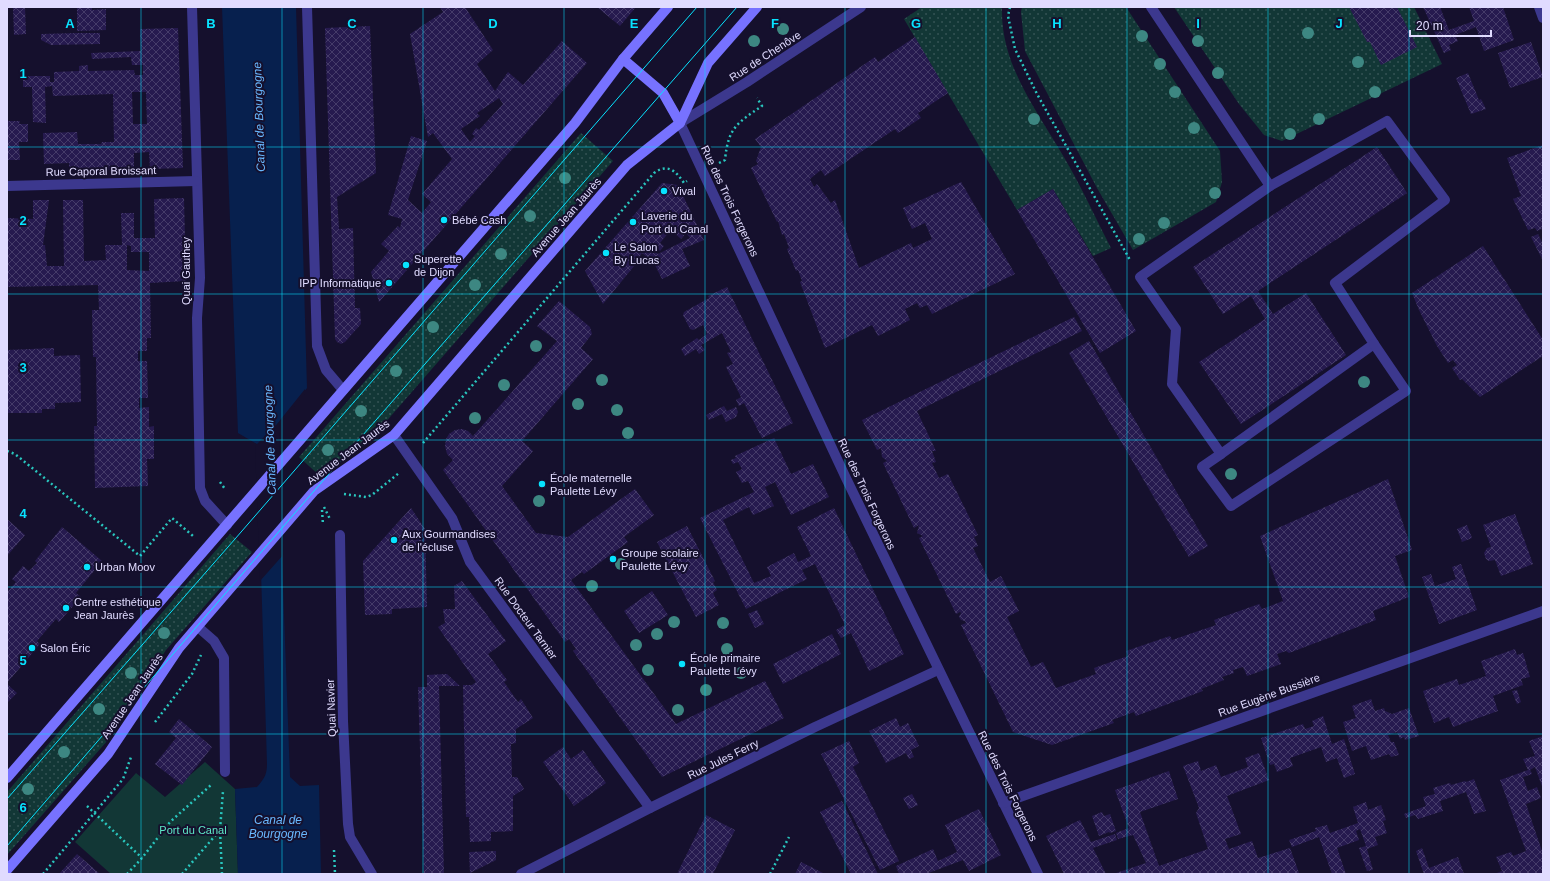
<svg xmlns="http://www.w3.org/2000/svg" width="1550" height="881" font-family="Helvetica,sans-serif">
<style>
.grass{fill:url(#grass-dots)}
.park{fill:#123736}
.water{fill:#07204e}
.pier{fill:#15102d}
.building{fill:url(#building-cross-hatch);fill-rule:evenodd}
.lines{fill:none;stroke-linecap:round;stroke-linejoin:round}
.path{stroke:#29c6be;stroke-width:2.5;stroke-dasharray:2 3;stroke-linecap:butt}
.service{stroke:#3c388e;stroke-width:10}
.minor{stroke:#3c388e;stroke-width:10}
.tertiary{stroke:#3c388e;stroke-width:10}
.secondary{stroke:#7772ff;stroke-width:10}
.tram{stroke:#07e3ff;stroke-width:1}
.tree{fill:#3d8782}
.grid{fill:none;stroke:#07e3ff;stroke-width:1;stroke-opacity:0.55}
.poi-dot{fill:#07e3ff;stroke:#15102d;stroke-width:1.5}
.labels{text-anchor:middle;stroke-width:4;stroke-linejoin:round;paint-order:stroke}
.street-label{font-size:11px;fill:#e0dbff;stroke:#15102d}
.poi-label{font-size:11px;fill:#e0dbff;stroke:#15102d;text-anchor:start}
.park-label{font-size:11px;fill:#5ee8c7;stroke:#15102d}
.water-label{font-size:12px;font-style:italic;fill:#69b8ff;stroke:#15102d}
.grid-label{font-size:13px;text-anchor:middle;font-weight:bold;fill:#07e3ff;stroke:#15102d;stroke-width:4;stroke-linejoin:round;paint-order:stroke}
</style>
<defs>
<pattern id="grass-dots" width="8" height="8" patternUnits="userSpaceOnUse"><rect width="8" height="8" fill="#123736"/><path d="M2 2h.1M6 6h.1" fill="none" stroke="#345354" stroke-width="1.8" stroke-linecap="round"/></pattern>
<pattern id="building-cross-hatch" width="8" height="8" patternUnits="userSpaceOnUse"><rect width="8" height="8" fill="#261a4f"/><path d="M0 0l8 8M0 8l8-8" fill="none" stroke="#453b69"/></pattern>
</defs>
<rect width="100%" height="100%" fill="#15102d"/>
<!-- grass -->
<g class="grass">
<path d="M922,7H1002C1000,65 1038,112 1065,159C1082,188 1096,219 1111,248L1093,256L1053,189L1017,210L904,19Z"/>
<polygon points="1022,7 1126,7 1220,151 1222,182 1216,202 1133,250 1097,188 1025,51 1021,12"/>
<polygon points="1174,7 1414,7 1442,64 1282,141 1264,135 1239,104"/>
<polygon points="581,133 613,161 370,440 358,450 320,476 299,457"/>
<polygon points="230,534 252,552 166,650 108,740 7,855 7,792"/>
</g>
<!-- park -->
<polygon class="park" points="205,762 235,789 238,874 111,874 75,842 136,773 165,797"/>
<!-- water -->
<path class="water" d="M222,7H296L307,388L277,425L290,777L300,786L319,785L321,874H238L235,789L257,787C264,779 267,775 267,764L257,444L238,433Z"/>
<!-- pier -->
<polygon class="pier" points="305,389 305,394 279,425 284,554 260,581 255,446 277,424"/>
<!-- building -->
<g class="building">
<polygon points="13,7 25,7 26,34 14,35"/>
<polygon points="77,7 92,7 92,10 106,9 106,30 77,31"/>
<path d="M440,7H465L493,50L477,64L495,91L508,72L523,85L562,41L587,63L379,302L371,272L389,251L381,244L398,226L400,228L402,219L388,215L411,136L427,141L408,200L422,213L431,202L422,194L452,159L433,133L428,137L410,34L443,12ZM499,98L503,104L479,130L476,128L472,134L475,136L470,142L461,129L480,116L477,113Z"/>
<polygon points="597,7 636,7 620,26"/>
<polygon points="1349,7 1397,7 1417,47 1381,65 1370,42 1367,42"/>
<polygon points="1423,7 1440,7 1449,30 1474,21 1469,7 1503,7 1514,40 1484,51 1476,27 1455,35 1458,41 1449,45 1451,50 1444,53"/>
<polygon points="370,26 376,173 337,197 339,229 353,228 355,308 360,308 361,324 345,342 341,344 337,342 335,339 325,28"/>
<path d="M178,28L183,168L150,169L149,152L134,153V169L78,171V167H69V163L44,164L43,133L77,132L78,144H101L102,142H114L113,94L53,96L52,86L45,87L46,123L33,122L32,87H23V76H50V82H54V72L79,71V66L88,65V71L134,70L135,75H143V65H132L131,57L92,59L91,53L141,51L140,29ZM132,92H146L147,124H133Z"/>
<polygon points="77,33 100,33 100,44 51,45 41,40 41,34"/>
<polygon points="915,37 948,93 918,113 921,118 898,133 895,129 825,176 821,170 810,179 814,187 817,184 831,203 835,200 859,268 911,243 913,248 932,239 925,223 912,229 903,208 961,182 1015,274 932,314 927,305 920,308 917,303 905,309 910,320 878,336 872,325 825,348 800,282 802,281 798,270 796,271 787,249 789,248 784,234 782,235 778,221 777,222 751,168 758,164 756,161 761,147 755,139 875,57 878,62"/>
<polygon points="1531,42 1543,77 1510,88 1498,53"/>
<polygon points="1468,73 1479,100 1481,99 1486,109 1471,114 1456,78"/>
<polygon points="7,121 20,121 19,124 28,124 28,142 19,142 20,160 7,160"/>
<polygon points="1543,145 1543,231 1542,229 1537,231 1535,228 1528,230 1513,199 1521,196 1507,158"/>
<polygon points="1377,147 1407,193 1258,291 1273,314 1306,293 1346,355 1241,424 1199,362 1265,319 1251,296 1223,314 1193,267"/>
<path d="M662,183L678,185L704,240L682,249L690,266L662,279L654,263L642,253L634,264L635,265L603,304L585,271ZM671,230L681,239L686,233L690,238L658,254L654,250L656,247L660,251L664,246L660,243Z"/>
<polygon points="1053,189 1136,331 1100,353 1017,210"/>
<path d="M184,198L186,281L150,283L151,338H147V351H138V361H147L148,398H139V408L149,407V427L154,426V459H147L148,486L95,488L94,426H97L96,357H93L92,310H99L98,285L7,287V218L33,219V200H49L43,245H45L47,266H64L63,200H83L84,261L106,260L105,245H122L121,213H134V238H155L154,199ZM127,245L131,246V252H149V271L127,270Z"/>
<polygon points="1538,234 1542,242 1543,241 1543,261 1531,237"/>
<polygon points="1483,246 1543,340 1543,356 1480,397 1462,379 1460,380 1452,368 1457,365 1453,360 1448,363 1437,346 1419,310 1412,293"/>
<polygon points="727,287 793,423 762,438 744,403 739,406 736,400 741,397 726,367 733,364 727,353 731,352 722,333 701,345 705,350 699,354 696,349 685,356 681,349 697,338 699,340 707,334 703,325 693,330 690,329 683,315 684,312 709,298 708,296"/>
<polygon points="559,301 590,327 592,334 581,348 593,359 522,441 533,451 502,486 536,533 568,537 635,489 654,515 624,537 628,542 584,574 582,572 571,580 676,724 765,681 784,718 662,777 573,651 576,649 569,639 565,642 443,470 453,460 447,454 445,446 446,439 449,434 455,430 462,429 468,431 473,436 557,341 537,326"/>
<polygon points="1074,317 1082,331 917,411 936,451 932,451 936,462 932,463 939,478 948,474 978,535 974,537 978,546 973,548 990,582 1001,576 1019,611 1007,617 1031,667 1043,662 1056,688 1096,674 1094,668 1128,656 1126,651 1170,636 1172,640 1216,625 1214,620 1259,604 1262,609 1283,601 1260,536 1388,479 1412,550 1395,556 1409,597 1373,611 1376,620 1289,653 1286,651 1277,654 1281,664 1247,676 1243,667 1233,670 1234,673 1222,677 1224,680 1201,689 1203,691 1136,716 1134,712 1112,720 1114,723 1052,745 1013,732 961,625 966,623 965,621 961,620 959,617 961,613 960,612 956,614 919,538 923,536 917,533 919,525 914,528 883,463 887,461 882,457 881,448 877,450 862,420"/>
<polygon points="1089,341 1208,546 1189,557 1069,353"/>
<polygon points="54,348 54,356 80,355 81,402 55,403 55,409 42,409 42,413 7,413 7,350"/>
<polygon points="724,406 727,411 736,407 738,412 736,417 726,422 722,414 709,420 706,415"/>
<polygon points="774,438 791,474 813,464 829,497 791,515 775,482 765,487 774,506 753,515 749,507 723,520 754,583 771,576 767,567 794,553 798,562 811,556 797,527 834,508 904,654 869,671 851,633 841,638 836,630 845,625 815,564 802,570 807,579 746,609 700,518 754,492 748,481 742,483 736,472 742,469 738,462 733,464 731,460 736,458 735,456"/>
<polygon points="411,508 425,529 427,607 392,609 392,614 365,615 363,561"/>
<polygon points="1515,514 1533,564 1501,576 1495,560 1489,561 1486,559 1484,553 1487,548 1491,547 1483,525"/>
<polygon points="7,519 25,535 7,556"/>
<polygon points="1467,525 1472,538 1462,542 1457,529"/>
<polygon points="687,526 715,581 713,582 717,590 713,593 719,605 696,617 657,542"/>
<polygon points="62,527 102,561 76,593 81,597 59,622 56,619 37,641 40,644 7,683 7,592 16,582 12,579 23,566 29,571 37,563 35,561"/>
<polygon points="1461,564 1477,610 1439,624 1422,577 1431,574 1435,586 1456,579 1452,567"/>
<polygon points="462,581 506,641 488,654 507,680 504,682 518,702 521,699 533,718 516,729 516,743 511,744 512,777 517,777 524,789 513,796 513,831 491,832 491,841 470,842 469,817 466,817 463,685 472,685 476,682 438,627 445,623 443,609 455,609 454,586"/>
<polygon points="652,591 668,615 639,633 624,611"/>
<polygon points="757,610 764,624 755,628 748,614"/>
<polygon points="832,634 841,654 783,684 773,664"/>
<polygon points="1515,649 1517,655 1523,653 1530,677 1521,679 1523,685 1493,696 1498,711 1453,727 1449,717 1434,723 1423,691 1457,679 1459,685 1486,676 1481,661"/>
<polygon points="447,674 460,686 439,686 444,874 424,874 418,687 427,687 427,675"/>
<polygon points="7,684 17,693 8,702 7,701"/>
<polygon points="1517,690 1521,702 1517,704 1512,691"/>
<polygon points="1371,699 1375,711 1384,708 1385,711 1392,714 1409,708 1419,736 1405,740 1404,737 1400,739 1397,732 1388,735 1391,742 1394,742 1399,755 1391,757 1389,754 1371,760 1366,746 1352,751 1343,722 1356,718 1352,706"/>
<polygon points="1323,716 1332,744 1344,739 1355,774 1344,778 1337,758 1326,762 1321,747 1290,758 1293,766 1277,772 1274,764 1270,765 1261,738 1303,724 1305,729 1314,726 1312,721"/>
<polygon points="896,718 900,727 908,723 919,746 911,750 914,757 909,759 906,753 886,763 869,731"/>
<polygon points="179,719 212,747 182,785 155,764 176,738 169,732"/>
<polygon points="1543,736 1543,789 1535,767 1530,770 1532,774 1523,777 1528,791 1537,787 1541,798 1526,804 1543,854 1543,874 1494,874 1502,871 1496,857 1511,852 1513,856 1526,851 1500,780 1528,770 1523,759 1535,756 1529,741"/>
<polygon points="849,741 859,763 853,767 899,861 880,870 821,754"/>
<polygon points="563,747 571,759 583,750 606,783 574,806 543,762"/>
<polygon points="1259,753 1269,780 1227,796 1241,834 1225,839 1229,849 1252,841 1258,858 1290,848 1299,873 1113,874 1146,863 1133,835 1118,839 1116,833 1129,828 1115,790 1169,771 1178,799 1140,812 1159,866 1208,849 1196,813 1199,808 1183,766 1198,761 1201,771 1216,765 1221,777 1248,767 1245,758"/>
<polygon points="1474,779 1486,811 1474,814 1466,792 1440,801 1443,811 1418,819 1415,815 1406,818 1404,814 1426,806 1423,797 1435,794 1433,788 1450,783 1451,785 1465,781 1466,782"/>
<polygon points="912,794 918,805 909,809 903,798"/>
<polygon points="842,801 877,872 878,874 851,874 820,812"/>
<polygon points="1366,802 1368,810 1381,805 1386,820 1383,821 1387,833 1375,837 1378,845 1367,849 1373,870 1367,871 1359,848 1366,846 1360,829 1356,831 1359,840 1337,848 1346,874 1332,874 1319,837 1292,847 1289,840 1316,831 1315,828 1327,825 1330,833 1358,823 1353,807"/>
<polygon points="979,809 1001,855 969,871 963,860 926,874 899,874 896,866 933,849 938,861 957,852 945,825"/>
<polygon points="1102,812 1104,816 1110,814 1116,831 1110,833 1109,832 1099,836 1092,816"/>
<polygon points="706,815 735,830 713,874 677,874"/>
<polygon points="1080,820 1091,842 1115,834 1117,840 1093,848 1106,874 1064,874 1046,836"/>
<polygon points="1422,848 1429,868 1458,857 1464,874 1424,874 1416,851"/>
<polygon points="496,851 496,860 470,873 469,852"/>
<polygon points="77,854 100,874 59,874"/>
<polygon points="801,862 825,874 795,874"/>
</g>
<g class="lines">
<!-- path -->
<g class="path">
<polyline points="1010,7 1008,16 1015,49 1037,94 1130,260"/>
<path d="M719,163L725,160C728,128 737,123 762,106L757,98"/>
<path d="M423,443L654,173C668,163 676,171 684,183L687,181"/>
<polyline points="7,451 15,454 140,556 172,518 193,536"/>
<polyline points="220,482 225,489"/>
<polyline points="344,494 366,497 372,495 399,473"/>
<polyline points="324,507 330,519"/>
<polyline points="322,510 323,525"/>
<polyline points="155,722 192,674 201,655"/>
<polyline points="87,806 142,858"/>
<polyline points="334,850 335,874"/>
<polyline points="43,874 123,779 131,757"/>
<polyline points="127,874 142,858 170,822 211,785"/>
<polyline points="182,874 220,830"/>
<polyline points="222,874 220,830 223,791"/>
<polyline points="770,874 789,837"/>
</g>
<!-- service -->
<g class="service">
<polyline points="1151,7 1270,186"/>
<polygon points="1387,121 1445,200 1335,283 1374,344 1221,454 1172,384 1176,329 1140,277 1270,186"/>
<polyline points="1221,454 1202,467 1231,506 1406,391 1374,344"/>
<polyline points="198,627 214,641 224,658 225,772"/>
</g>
<!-- minor -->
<g class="minor">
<polyline points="192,7 200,278 197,318 200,488 205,501 227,525"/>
<polyline points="307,7 317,346 326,370 343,390"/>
<polyline points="1539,7 1543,18"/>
<polyline points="680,123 845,476 1038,874"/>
<polyline points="7,186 196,181"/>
<polyline points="394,435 452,518 470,562 650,808"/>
<polyline points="340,535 343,721 348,824 350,837 372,874"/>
<polyline points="1003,803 1543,611"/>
<polyline points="521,874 650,808 815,727 938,670"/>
</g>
<!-- tertiary -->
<polyline class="tertiary" points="680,123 747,82 861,7"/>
<!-- secondary -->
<g class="secondary">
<polyline points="623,59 663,93 680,123"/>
<polyline points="7,778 575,123 623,59 668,7"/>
<polyline points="7,870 108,754 179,648 314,491 394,435 627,165 680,123 708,63 757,7"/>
</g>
<!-- tram -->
<g class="tram">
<polyline points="7,799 235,539 697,7"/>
<polyline points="7,846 314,491 737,7"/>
</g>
</g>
<!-- trees -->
<g class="tree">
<circle cx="783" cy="29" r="6"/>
<circle cx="1308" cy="33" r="6"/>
<circle cx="1142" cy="36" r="6"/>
<circle cx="754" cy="41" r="6"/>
<circle cx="1198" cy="41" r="6"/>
<circle cx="1358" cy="62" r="6"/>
<circle cx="1160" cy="64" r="6"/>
<circle cx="1218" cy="73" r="6"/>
<circle cx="1175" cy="92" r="6"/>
<circle cx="1375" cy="92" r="6"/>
<circle cx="1034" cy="119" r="6"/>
<circle cx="1319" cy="119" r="6"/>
<circle cx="1194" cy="128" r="6"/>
<circle cx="1290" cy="134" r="6"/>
<circle cx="565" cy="178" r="6"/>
<circle cx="1215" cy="193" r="6"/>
<circle cx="530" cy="216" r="6"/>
<circle cx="1164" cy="223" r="6"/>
<circle cx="1139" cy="239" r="6"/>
<circle cx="501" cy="254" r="6"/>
<circle cx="475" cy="285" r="6"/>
<circle cx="433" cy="327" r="6"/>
<circle cx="536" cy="346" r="6"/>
<circle cx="396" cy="371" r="6"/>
<circle cx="602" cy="380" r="6"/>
<circle cx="1364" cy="382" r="6"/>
<circle cx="504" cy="385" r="6"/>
<circle cx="578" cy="404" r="6"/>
<circle cx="617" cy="410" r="6"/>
<circle cx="361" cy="411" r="6"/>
<circle cx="475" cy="418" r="6"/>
<circle cx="628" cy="433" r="6"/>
<circle cx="328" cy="450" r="6"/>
<circle cx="1231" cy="474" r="6"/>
<circle cx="539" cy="501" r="6"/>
<circle cx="621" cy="564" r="6"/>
<circle cx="592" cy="586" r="6"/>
<circle cx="674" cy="622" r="6"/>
<circle cx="723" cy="623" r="6"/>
<circle cx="164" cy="633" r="6"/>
<circle cx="657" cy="634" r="6"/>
<circle cx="636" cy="645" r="6"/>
<circle cx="727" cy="649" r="6"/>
<circle cx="648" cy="670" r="6"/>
<circle cx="131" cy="673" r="6"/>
<circle cx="741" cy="673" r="6"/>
<circle cx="706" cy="690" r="6"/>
<circle cx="99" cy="709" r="6"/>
<circle cx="678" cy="710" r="6"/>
<circle cx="64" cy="752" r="6"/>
<circle cx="28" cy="789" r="6"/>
</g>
<!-- grid -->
<path class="grid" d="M141,7V874M282,7V874M423,7V874M564,7V874M705,7V874M845,7V874M986,7V874M1127,7V874M1268,7V874M1409,7V874M7,147H1543M7,294H1543M7,440H1543M7,587H1543M7,734H1543"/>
<!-- markers -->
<g class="poi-dot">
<circle cx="664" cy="191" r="4"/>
<circle cx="444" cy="220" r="4"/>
<circle cx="633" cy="222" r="4"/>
<circle cx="606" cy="253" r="4"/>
<circle cx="406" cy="265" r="4"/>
<circle cx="389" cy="283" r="4"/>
<circle cx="542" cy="484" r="4"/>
<circle cx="394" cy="540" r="4"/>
<circle cx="613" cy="559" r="4"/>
<circle cx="87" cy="567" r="4"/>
<circle cx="66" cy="608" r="4"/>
<circle cx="32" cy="648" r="4"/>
<circle cx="682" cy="664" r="4"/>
</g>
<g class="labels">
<!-- street labels -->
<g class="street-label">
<text transform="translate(765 56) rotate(-33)" y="4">Rue de Chenôve</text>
<text transform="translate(101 171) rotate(-1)" y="4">Rue Caporal Broissant</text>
<text transform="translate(730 201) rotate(65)" y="4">Rue des Trois Forgerons</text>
<text transform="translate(566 217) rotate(-49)" y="4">Avenue Jean Jaurès</text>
<text transform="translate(186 271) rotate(-90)" y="4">Quai Gauthey</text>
<text transform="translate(348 452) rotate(-37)" y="4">Avenue Jean Jaurès</text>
<text transform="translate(867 494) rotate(65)" y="4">Rue des Trois Forgerons</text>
<text transform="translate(526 618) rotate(54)" y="4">Rue Docteur Tarnier</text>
<text transform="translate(1269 695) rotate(-20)" y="4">Rue Eugène Bussière</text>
<text transform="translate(132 696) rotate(-56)" y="4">Avenue Jean Jaurès</text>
<text transform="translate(331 708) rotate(-92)" y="4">Quai Navier</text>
<text transform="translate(723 759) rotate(-26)" y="4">Rue Jules Ferry</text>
<text transform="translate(1008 786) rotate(64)" y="4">Rue des Trois Forgerons</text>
</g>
<!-- poi labels -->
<g class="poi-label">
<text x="672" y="195">Vival</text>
<text x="641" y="220">Laverie du<tspan x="641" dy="13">Port du Canal</tspan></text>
<text x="452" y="224">Bébé Cash</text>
<text x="614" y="251">Le Salon<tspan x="614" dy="13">By Lucas</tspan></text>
<text x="414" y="263">Superette<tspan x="414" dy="13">de Dijon</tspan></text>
<text x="381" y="287" text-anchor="end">IPP Informatique</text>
<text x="550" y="482">École maternelle<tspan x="550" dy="13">Paulette Lévy</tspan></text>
<text x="402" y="538">Aux Gourmandises<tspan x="402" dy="13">de l'écluse</tspan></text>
<text x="621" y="557">Groupe scolaire<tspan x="621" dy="13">Paulette Lévy</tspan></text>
<text x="95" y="571">Urban Moov</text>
<text x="74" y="606">Centre esthétique<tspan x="74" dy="13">Jean Jaurès</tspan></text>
<text x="40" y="652">Salon Éric</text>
<text x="690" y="662">École primaire<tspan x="690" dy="13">Paulette Lévy</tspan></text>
</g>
<!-- park labels -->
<g class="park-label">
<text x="193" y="834">Port du Canal</text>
</g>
<!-- water labels -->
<g class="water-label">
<text transform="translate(259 117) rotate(-92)" y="4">Canal de Bourgogne</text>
<text transform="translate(270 440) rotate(-92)" y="4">Canal de Bourgogne</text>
<text x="278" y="824">Canal de<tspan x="278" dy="14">Bourgogne</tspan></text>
</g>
</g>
<g class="grid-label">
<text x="70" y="28">A</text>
<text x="211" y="28">B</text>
<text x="352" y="28">C</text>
<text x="493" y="28">D</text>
<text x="634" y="28">E</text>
<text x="775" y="28">F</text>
<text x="916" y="28">G</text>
<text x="1057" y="28">H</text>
<text x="1198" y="28">I</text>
<text x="1339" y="28">J</text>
<text x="23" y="78">1</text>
<text x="23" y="225">2</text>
<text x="23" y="372">3</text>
<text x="23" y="518">4</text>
<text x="23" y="665">5</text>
<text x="23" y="812">6</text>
</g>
<!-- border -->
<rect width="1550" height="881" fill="none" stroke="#e0dbff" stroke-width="16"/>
<!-- scale -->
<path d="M1410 30v6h81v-6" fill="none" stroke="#e0dbff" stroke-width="2"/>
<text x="1416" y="30" font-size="12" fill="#e0dbff" stroke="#15102d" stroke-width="3" paint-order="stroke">20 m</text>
</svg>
